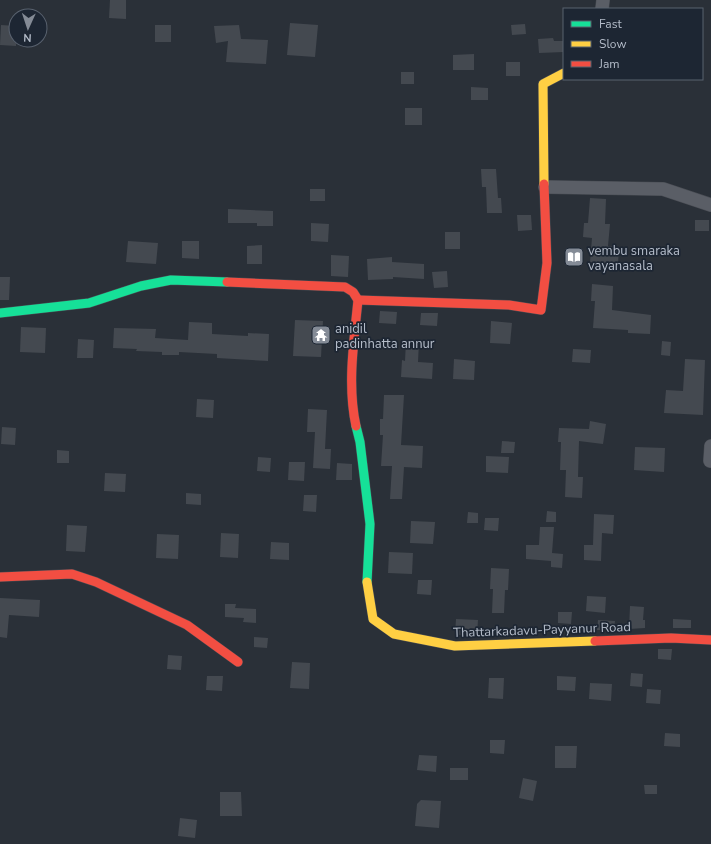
<svg xmlns="http://www.w3.org/2000/svg" width="711" height="844" font-family="'Nunito Sans',sans-serif">
<style>
.building{fill:#444950}
.lines{fill:none;stroke-linecap:round;stroke-linejoin:round}
.street-casing{stroke:#484c53;stroke-width:14}
.fast-casing{stroke:#484c53;stroke-width:10}
.slow-casing{stroke:#484c53;stroke-width:10}
.jam-casing{stroke:#484c53;stroke-width:10}
.street{stroke:#5a5e66;stroke-width:13}
.fast{stroke:#16e098;stroke-width:9}
.slow{stroke:#ffcf43;stroke-width:9}
.jam{stroke:#f24e42;stroke-width:9}
.labels{text-anchor:middle;stroke-width:3.5;stroke-linejoin:round;paint-order:stroke}
.poi-label{font-size:13px;fill:#b4bcc9;stroke:#1d2633;text-anchor:start}
.street-label{font-size:13px;fill:#b4bcc9;stroke:#1d2633}
</style>
<rect width="100%" height="100%" fill="#2a3038"/>
<!-- building -->
<g class="building">
<polygon points="110,0 126,0 126,19 109,18"/>
<polygon points="290,23 318,25 315,57 287,55"/>
<polygon points="525,24 526,34 512,35 511,25"/>
<polygon points="1,25 16,26 16,46 0,45"/>
<rect x="155" y="25" width="16" height="17"/>
<polygon points="239,25 241,39 268,40 266,64 226,62 228,41 216,43 214,26"/>
<polygon points="553,38 554,41 564,41 564,52 539,53 538,39"/>
<polygon points="474,54 474,70 453,70 453,55"/>
<rect x="506" y="62" width="14" height="14"/>
<rect x="401" y="72" width="13" height="12"/>
<polygon points="471,87 488,88 488,100 471,100"/>
<rect x="405" y="108" width="17" height="17"/>
<polygon points="481,169 496,169 498,198 501,198 502,213 487,213 486,187 482,187"/>
<rect x="310" y="189" width="15" height="12"/>
<polygon points="590,198 606,199 605,224 610,224 608,246 619,247 618,264 590,262 592,238 583,237 584,223 588,223"/>
<polygon points="228,209 273,211 273,226 257,226 257,223 228,223"/>
<polygon points="517,215 531,215 532,230 518,231"/>
<rect x="695" y="220" width="14" height="11"/>
<polygon points="311,223 329,224 328,242 311,241"/>
<rect x="445" y="232" width="15" height="17"/>
<polygon points="128,241 158,243 156,264 126,262"/>
<polygon points="182,241 199,241 199,259 182,258"/>
<polygon points="262,245 262,264 247,264 247,246"/>
<polygon points="331,255 349,256 348,277 331,276"/>
<polygon points="392,257 392,262 424,264 424,279 393,277 393,279 368,280 367,259"/>
<polygon points="447,271 448,287 434,288 432,272"/>
<polygon points="0,277 10,277 9,300 0,300"/>
<polygon points="592,284 613,286 612,310 651,315 650,334 628,333 628,330 593,328 595,301 591,301"/>
<polygon points="380,311 397,312 396,324 379,323"/>
<polygon points="421,313 438,313 437,326 420,325"/>
<polygon points="295,320 323,321 321,357 293,356"/>
<polygon points="491,321 512,323 510,344 490,343"/>
<polygon points="189,322 212,323 212,334 248,336 248,333 269,334 268,361 217,358 217,354 179,352 179,355 162,355 162,352 136,351 137,349 113,348 114,328 156,329 155,338 188,340"/>
<polygon points="21,327 46,328 45,353 20,352"/>
<polygon points="78,339 94,340 93,358 77,358"/>
<polygon points="406,341 419,341 418,362 433,363 432,379 401,377 402,360 405,361"/>
<polygon points="662,341 671,342 670,356 661,355"/>
<polygon points="573,349 591,350 590,363 572,362"/>
<polygon points="454,359 475,361 474,380 453,379"/>
<polygon points="685,359 705,360 703,415 664,413 666,390 683,391"/>
<polygon points="384,395 404,395 401,445 423,446 422,468 404,467 402,499 390,499 392,466 381,466 383,435 380,435 380,419 383,419"/>
<polygon points="197,399 214,400 213,418 196,417"/>
<polygon points="308,409 327,410 325,449 331,449 330,469 313,468 315,432 307,432"/>
<polygon points="590,421 606,424 603,444 579,441 578,477 583,477 582,498 565,497 566,470 560,470 561,442 558,442 559,428 589,429"/>
<polygon points="2,427 16,428 15,445 1,444"/>
<polygon points="502,441 515,442 514,453 501,453"/>
<polygon points="635,447 665,448 664,472 634,470"/>
<polygon points="57,450 69,451 69,463 57,463"/>
<polygon points="486,456 509,457 508,473 486,472"/>
<polygon points="258,457 271,458 270,472 257,471"/>
<polygon points="289,462 305,462 304,481 288,480"/>
<polygon points="337,463 352,464 352,480 336,480"/>
<polygon points="105,473 126,474 125,492 104,491"/>
<polygon points="186,493 201,494 201,505 186,504"/>
<polygon points="304,495 317,495 316,512 303,511"/>
<polygon points="547,511 556,512 556,522 546,522"/>
<polygon points="468,512 478,513 478,523 467,523"/>
<polygon points="594,514 614,515 613,534 602,533 601,561 584,560 584,545 593,545"/>
<polygon points="485,518 499,518 498,531 484,530"/>
<polygon points="411,521 435,522 433,544 410,543"/>
<polygon points="67,525 87,526 85,552 66,551"/>
<polygon points="540,527 554,527 552,553 563,554 562,568 551,567 551,561 526,559 526,545 539,545"/>
<polygon points="221,533 239,534 238,558 220,557"/>
<polygon points="157,534 179,535 178,559 156,558"/>
<polygon points="271,542 289,543 289,560 270,559"/>
<polygon points="389,552 413,553 412,574 388,573"/>
<polygon points="491,568 509,569 508,590 505,590 504,613 492,613 493,589 490,589"/>
<polygon points="418,580 432,580 431,595 417,594"/>
<polygon points="587,596 606,597 605,613 586,611"/>
<polygon points="0,598 40,600 39,617 9,615 7,638 0,637"/>
<polygon points="225,604 236,604 235,608 256,609 256,623 243,622 244,618 225,617"/>
<polygon points="630,606 644,607 643,620 645,620 645,628 629,629"/>
<polygon points="558,612 572,612 571,624 558,623"/>
<polygon points="456,619 478,620 477,635 455,635"/>
<polygon points="673,619 691,620 691,628 673,628"/>
<polygon points="598,620 615,621 614,630 597,630"/>
<polygon points="254,637 268,638 267,648 254,647"/>
<polygon points="658,649 672,649 671,660 658,659"/>
<polygon points="168,655 182,656 181,670 167,669"/>
<polygon points="292,662 310,663 309,689 290,688"/>
<polygon points="631,673 643,674 642,687 630,686"/>
<polygon points="207,676 223,676 222,691 206,690"/>
<polygon points="557,676 576,677 575,691 557,690"/>
<polygon points="489,678 504,678 503,699 488,698"/>
<polygon points="590,683 612,684 611,701 589,699"/>
<polygon points="647,689 661,690 660,704 646,703"/>
<polygon points="665,733 680,734 680,747 664,746"/>
<polygon points="490,740 505,740 504,754 490,753"/>
<polygon points="555,746 577,746 576,768 555,768"/>
<polygon points="419,755 437,756 436,772 417,770"/>
<rect x="450" y="768" width="18" height="12"/>
<polygon points="523,778 537,781 533,801 519,798"/>
<polygon points="644,785 657,785 657,794 645,794"/>
<polygon points="220,792 241,792 242,816 220,816"/>
<polygon points="421,800 441,801 439,828 415,826 417,804"/>
<polygon points="180,818 197,820 195,838 178,836"/>
</g>
<g class="lines">
<!-- street casing -->
<g class="street-casing">
<g id="street">
<polyline points="602,9 603,0"/>
<polyline points="545,187 663,189 711,205"/>
<polyline points="710,461 711,446"/>
</g>
</g>
<!-- fast casing -->
<g class="fast-casing">
<g id="fast">
<polyline points="0,313 89,303 141,286 171,280 227,282"/>
<polyline points="356,426 360,442 370,524 367,582"/>
</g>
</g>
<!-- slow casing -->
<g class="slow-casing">
<g id="slow">
<polyline points="544,184 543,84 564,73"/>
<polyline points="367,582 373,619 394,634 455,646 595,641"/>
</g>
</g>
<!-- jam casing -->
<g class="jam-casing">
<g id="jam">
<path d="M227,282L345,287L353,292L358,300C354,341 347,385 356,426"/>
<polyline points="358,300 509,305 541,310 547,263 544,184"/>
<polyline points="0,577 72,574 96,582 187,625 238,662"/>
<polyline points="595,641 671,638 711,640"/>
</g>
</g>
<!-- street -->
<use href="#street" class="street"/>
<!-- fast -->
<use href="#fast" class="fast"/>
<!-- slow -->
<use href="#slow" class="slow"/>
<!-- jam -->
<use href="#jam" class="jam"/>
</g>
<!-- icons -->
<defs>
<g id="library-square" transform="scale(1)"><rect x="-9" y="-9" width="18" height="18" rx="4" fill="#848b96" stroke="#1d2633"/><path d="M-6-4Q-3-5.5-.7-3.5V5Q-3 3-6 4ZM6-4Q3-5.5 .7-3.5V5Q3 3 6 4Z" fill="#fff"/></g>
<g id="temple-square" transform="scale(1)"><rect x="-9" y="-9" width="18" height="18" rx="4" fill="#848b96" stroke="#1d2633"/><path d="M0-6L5-2H3V0L6.5 2.5H4V6H1.5V3h-3V6H-4V2.5H-6.5L-3 0V-2H-5Z" fill="#fff"/></g>
</defs>
<g fill-rule="evenodd">
<use href="#library-square" x="574" y="257"/>
<use href="#temple-square" x="321" y="335"/>
</g>
<g class="labels">
<!-- poi labels -->
<g class="poi-label">
<text x="588" y="255">vembu smaraka<tspan x="588" dy="15">vayanasala</tspan></text>
<text x="335" y="333">anidil<tspan x="335" dy="15">padinhatta annur</tspan></text>
</g>
<!-- street labels -->
<g class="street-label">
<text transform="translate(542 629) rotate(-2)" y="5">Thattarkadavu-Payyanur Road</text>
</g>
</g>
<!-- legend -->
<rect x="563" y="8" width="140" height="72" fill="#1d2633" stroke="#59626f"/>
<rect x="571" y="21" width="20" height="6" fill="#16e098" stroke="#59626f"/>
<text x="599" y="28" font-size="12" fill="#b4bcc9">Fast</text>
<rect x="571" y="41" width="20" height="6" fill="#ffcf43" stroke="#59626f"/>
<text x="599" y="48" font-size="12" fill="#b4bcc9">Slow</text>
<rect x="571" y="61" width="20" height="6" fill="#f24e42" stroke="#59626f"/>
<text x="599" y="68" font-size="12" fill="#b4bcc9">Jam</text>
<!-- north arrow -->
<g transform="translate(28 28) rotate(183)"><circle r="19" fill="#1d2633" stroke="#59626f"/>
<path d="M0-3L7 15L0 10L-7 15Z" fill="#848b96"/>
<text y="-6" font-size="11" font-weight="bold" text-anchor="middle" fill="#b4bcc9">N</text>
</g>
</svg>
